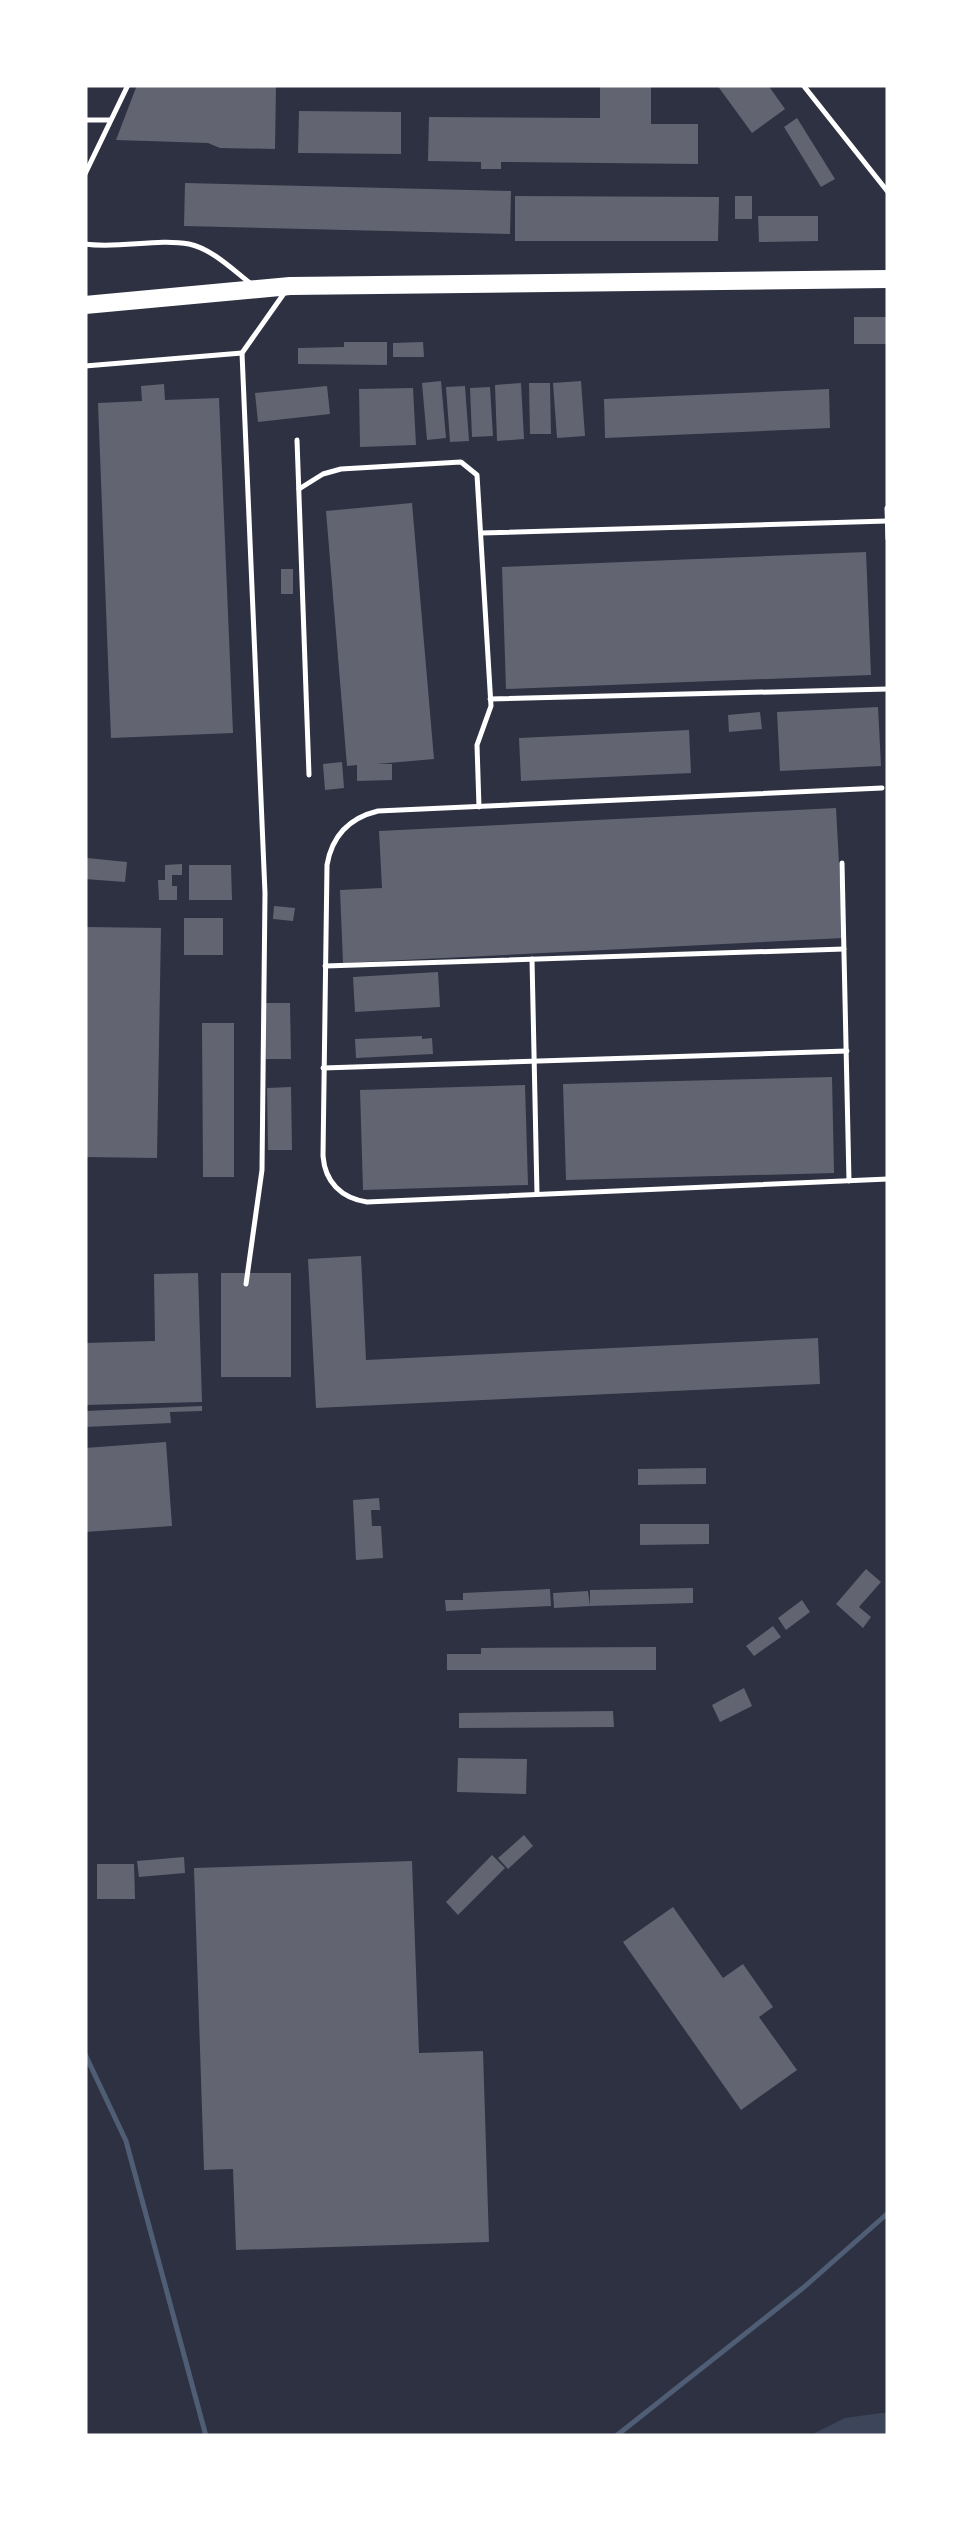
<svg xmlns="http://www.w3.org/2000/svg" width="973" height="2521" font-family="Lora,serif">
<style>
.green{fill:#3c4559}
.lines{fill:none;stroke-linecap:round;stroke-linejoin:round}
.stream{stroke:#4f5d75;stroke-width:5}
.building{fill:#626471}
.service{stroke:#fff;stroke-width:5}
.primary{stroke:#fff;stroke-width:18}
</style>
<rect width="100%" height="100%" fill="#2d3142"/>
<!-- green -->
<polygon class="green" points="881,2413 888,2413 888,2436 809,2436 845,2418"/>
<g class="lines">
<!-- stream -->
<g class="stream">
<polyline points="85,2054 126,2141 206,2436"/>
<polyline points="616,2436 803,2288 888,2213"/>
</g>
</g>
<!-- building -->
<g class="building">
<polygon points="137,85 276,85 275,149 220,148 208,143 116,140"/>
<polygon points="600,85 651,85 651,124 698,124 698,164 501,162 501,169 481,169 481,162 428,161 429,117 600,118"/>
<polygon points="717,85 768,85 785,109 752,133"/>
<polygon points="299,111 401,112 401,154 298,153"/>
<polygon points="797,118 835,179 821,187 784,127"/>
<polygon points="185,183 511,191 510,234 184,226"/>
<polygon points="515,196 719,197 718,241 515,241"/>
<rect x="735" y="196" width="17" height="23"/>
<polygon points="758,216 818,216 818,241 759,242"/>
<rect x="854" y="317" width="34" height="27"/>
<polygon points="344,342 387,342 387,365 298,364 298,348 344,347"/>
<polygon points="423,342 424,357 393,357 393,343"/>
<polygon points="441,381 446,438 427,440 422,383"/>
<polygon points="581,381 585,436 557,438 553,383"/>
<polygon points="521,383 524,439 497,441 495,385"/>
<polygon points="529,383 550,383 551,434 530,434"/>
<polygon points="164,384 165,400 219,398 233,733 111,738 98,403 142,401 141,386"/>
<polygon points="327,386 330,414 258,422 255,393"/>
<polygon points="465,386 469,441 450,442 446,387"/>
<polygon points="490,387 493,436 472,437 470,388"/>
<polygon points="413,388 416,445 360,447 359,389"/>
<polygon points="829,389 830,428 605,438 604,399"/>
<polygon points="412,503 434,759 377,764 392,764 392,780 357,781 357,765 347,766 326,511"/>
<polygon points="866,552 871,675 506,689 502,567"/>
<rect x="281" y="569" width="12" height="25"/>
<polygon points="878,707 881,766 780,771 777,712"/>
<polygon points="760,712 762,729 729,732 728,715"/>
<polygon points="689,730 691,773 521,781 519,738"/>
<polygon points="342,762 344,788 325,790 323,764"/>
<polygon points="836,808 843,938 343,963 340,890 382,888 379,831"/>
<polygon points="87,858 127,862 125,882 85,879"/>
<polygon points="182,864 182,875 172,875 172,886 177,886 177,900 159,900 158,880 165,880 165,865"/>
<polygon points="189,865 231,865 232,900 189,900"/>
<polygon points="274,906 295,908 293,921 273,919"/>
<rect x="184" y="918" width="39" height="37"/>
<polygon points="85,927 161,928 157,1158 85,1157"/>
<polygon points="438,972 440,1007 355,1012 353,977"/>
<polygon points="265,1003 290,1003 291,1059 266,1059"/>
<polygon points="202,1023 234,1023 234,1177 203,1177"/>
<polygon points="422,1036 422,1039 432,1038 433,1054 356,1058 355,1039"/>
<polygon points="832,1077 834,1173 566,1180 563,1084"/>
<polygon points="525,1085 528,1185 363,1190 360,1090"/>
<polygon points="291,1087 292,1150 268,1150 267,1088"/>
<polygon points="361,1256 366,1360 818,1338 820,1384 316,1408 308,1259"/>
<polygon points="198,1273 202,1402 85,1405 85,1343 155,1341 154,1274"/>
<rect x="221" y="1273" width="70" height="104"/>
<polygon points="202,1406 202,1411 170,1412 171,1423 85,1427 85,1411"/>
<polygon points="166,1442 172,1526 85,1532 85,1448"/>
<polygon points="706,1468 706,1484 638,1485 638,1469"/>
<polygon points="379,1498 380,1510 371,1510 372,1526 381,1526 383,1558 356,1560 353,1500"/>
<polygon points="640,1524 709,1524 709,1544 640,1545"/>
<polygon points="866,1569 881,1582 859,1607 871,1617 863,1628 836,1604"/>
<polygon points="693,1588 693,1603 590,1606 590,1590"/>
<polygon points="550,1589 551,1606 446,1611 445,1600 463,1600 463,1593"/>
<polygon points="588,1591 590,1606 554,1608 553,1593"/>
<polygon points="802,1600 810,1612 786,1630 778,1618"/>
<polygon points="773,1626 781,1637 754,1656 746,1646"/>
<polygon points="656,1647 656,1670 447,1670 447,1654 481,1654 481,1648"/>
<polygon points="744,1688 752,1706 720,1722 712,1705"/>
<polygon points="613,1711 614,1727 459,1728 459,1713"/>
<polygon points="458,1758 527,1759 526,1794 457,1792"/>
<polygon points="524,1835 533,1846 508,1869 498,1858"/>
<polygon points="492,1855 505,1868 458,1915 446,1902"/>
<polygon points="184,1857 185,1873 139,1877 137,1861"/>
<polygon points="412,1861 419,2053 483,2051 489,2242 236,2250 233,2169 204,2170 194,1868"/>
<polygon points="97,1864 134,1864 135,1899 97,1899"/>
<polygon points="673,1907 723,1978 743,1964 773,2007 759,2017 797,2070 741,2110 623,1942"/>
</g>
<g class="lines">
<!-- service -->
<g class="service">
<polyline points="803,85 888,192"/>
<polyline points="85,120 110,120"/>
<polyline points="85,174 128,85"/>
<path d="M85,244C119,249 157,238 189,244C212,249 232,269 250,283"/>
<polyline points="85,366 242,353"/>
<polyline points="297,440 309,775"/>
<polyline points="299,489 323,474 341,469 461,462 477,475 491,706 477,745 479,807"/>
<polyline points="887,508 888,539"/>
<polyline points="481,533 887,521"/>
<polyline points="490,699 888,689"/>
<path d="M882,788L378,811C349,818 332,836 327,865L323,1156C325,1182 341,1198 367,1202L888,1179"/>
<polyline points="842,863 849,1181"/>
<polyline points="532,959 537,1194"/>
<polyline points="325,966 844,949"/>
<polyline points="323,1068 847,1051"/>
<polyline points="246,1284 262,1170 265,893 242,353 285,292"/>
</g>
<!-- primary -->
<polyline class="primary" points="85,305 290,286 888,279"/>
</g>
<!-- border -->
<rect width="973" height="2521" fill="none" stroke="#ffffff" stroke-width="175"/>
</svg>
